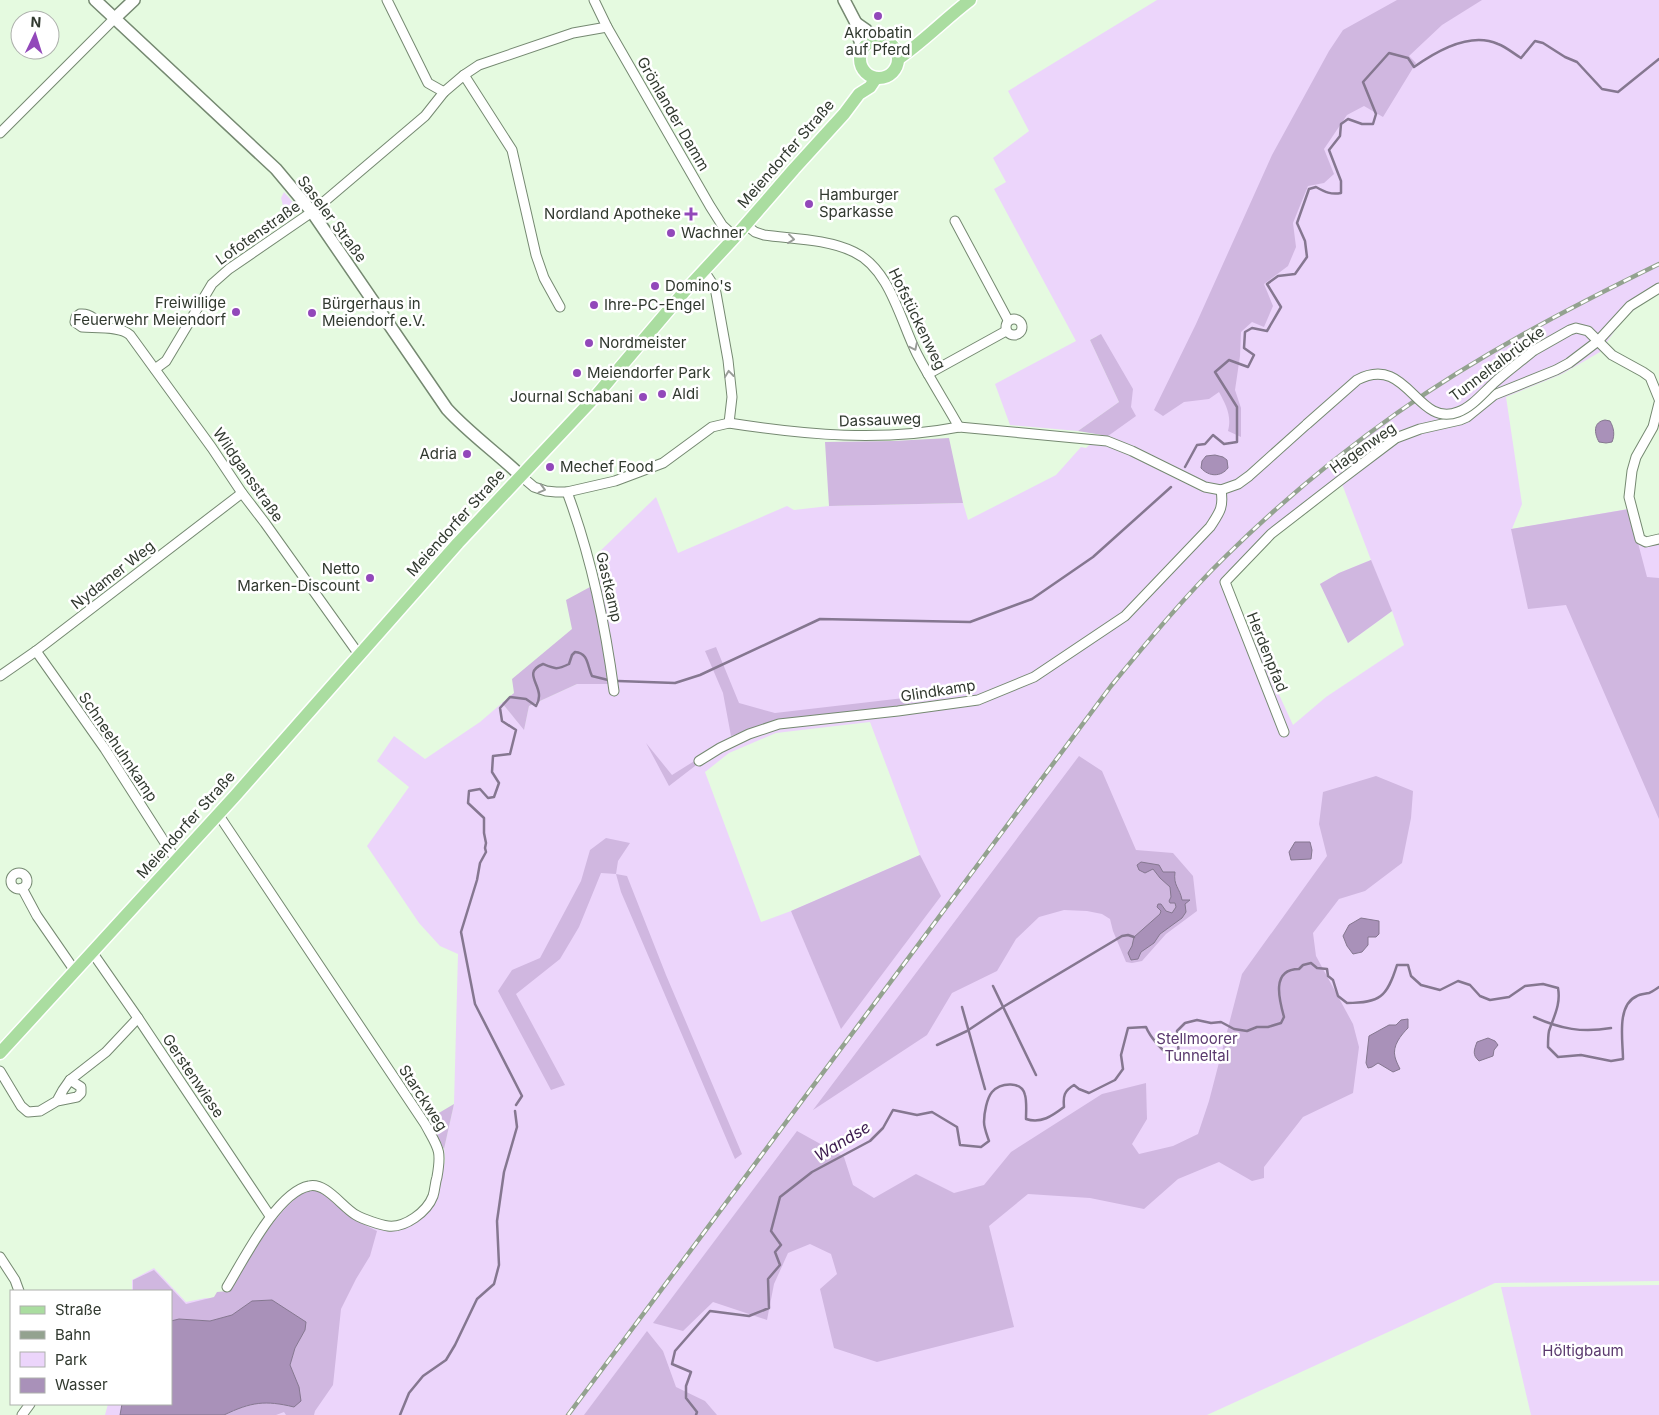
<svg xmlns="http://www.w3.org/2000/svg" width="1659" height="1415" font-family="Inter,sans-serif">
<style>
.green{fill:#ecd5fb;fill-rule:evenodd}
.forest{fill:#d0b7e0}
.water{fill:#a991b9;stroke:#857790}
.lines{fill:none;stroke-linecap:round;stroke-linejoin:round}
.stream{stroke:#857790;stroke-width:2.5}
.street-casing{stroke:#758971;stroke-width:11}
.secondary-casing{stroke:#758971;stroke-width:14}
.primary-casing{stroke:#fff;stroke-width:15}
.street{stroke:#fff;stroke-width:9}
.secondary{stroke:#fff;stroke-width:11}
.primary{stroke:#aadda0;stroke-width:12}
.rail-casing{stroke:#93a28f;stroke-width:4.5}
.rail{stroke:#fff;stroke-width:2.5;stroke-dasharray:8;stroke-linecap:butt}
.street-bridge-casing{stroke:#758971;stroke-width:11;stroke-linecap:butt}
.street-bridge{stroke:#fff;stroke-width:9}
.oneway{stroke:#989c97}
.poi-dot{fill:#9248ba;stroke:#fff;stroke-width:2}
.labels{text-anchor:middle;stroke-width:5;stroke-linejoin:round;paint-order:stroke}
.poi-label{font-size:15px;fill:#31392f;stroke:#fff;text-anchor:start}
.street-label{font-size:15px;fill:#31392f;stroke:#fff}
.park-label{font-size:15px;fill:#5a396e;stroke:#fff}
.water-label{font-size:16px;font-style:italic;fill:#3b1a4d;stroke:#fff}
</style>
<rect width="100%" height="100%" fill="#e5fae0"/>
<!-- green -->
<g class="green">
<path d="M1157,0H1659V293L1648,299L1623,319L1600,352L1562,374L1506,397L1522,504L1512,529L1634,508L1642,538L1659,535V1281L1495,1283L1207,1415H105L108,1404H171V1291H132V1280L154,1268L186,1302L206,1298L230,1303L235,1280L274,1219L292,1199L305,1189L317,1188L352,1216L394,1229L435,1199L441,1180L445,1160L444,1149L454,1104L458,954L440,946L419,923L367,846L409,787L377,761L394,736L425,759L480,722L502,703L524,729L529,706L577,684H598L617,675L595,556L656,497L678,553L787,506L794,510L829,506L963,503L968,520L1056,475L1081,447L1086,448L1126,411L1097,336L1090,340L1119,402L1078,431L1010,425L995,384L1076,341L994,189L1006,182L993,158L1029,131L1008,91ZM1337,477L1342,484L1371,560L1339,573L1320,584L1348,643L1392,611L1404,645L1326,697L1293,725L1224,575L1286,518ZM870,722L920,855L791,911L761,922L705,772L729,753L776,733Z"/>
<path d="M284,192C294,204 305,211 287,221L281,198Z"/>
<polygon points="1659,1285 1659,1415 1531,1415 1501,1287"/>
</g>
<!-- forest -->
<g class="forest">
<path d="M1397,0H1482L1442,25L1409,56L1416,63L1383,117L1364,106L1347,115L1324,149L1334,174L1324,183L1308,186L1293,223L1296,247L1288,266L1264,284L1273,306L1264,327L1252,322L1241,332L1240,356L1235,390L1241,408V437L1228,431C1232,416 1226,405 1219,392L1209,399L1184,402L1163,416L1154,410L1196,324L1272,155L1329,51L1343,30Z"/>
<polygon points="1101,334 1133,389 1131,407 1136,416 1108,436 1078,431 1119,402 1090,340"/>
<polygon points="949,438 963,503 829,506 825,442 893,441"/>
<polygon points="1629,509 1647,577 1659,578 1659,819 1566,605 1528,609 1511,529"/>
<polygon points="1371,560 1392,611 1348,643 1320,584 1339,573"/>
<polygon points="590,587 605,649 610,684 577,684 529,706 524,730 502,703 514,693 512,679 572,629 566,600"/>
<polygon points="716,647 739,703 775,713 904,698 912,706 778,720 731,736 723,693 705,651"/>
<polygon points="646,743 672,775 696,760 695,766 669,786"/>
<polygon points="1079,756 1102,771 1136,850 1173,853 1193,876 1197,911 1166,934 1142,961 1132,963 1126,962 1113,931 1110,919 1102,914 1087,911 1064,910 1039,917 1016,939 997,971 952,993 927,1035 813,1110"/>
<polygon points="1376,776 1413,791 1411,818 1402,863 1365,891 1339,899 1313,933 1316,956 1353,1024 1359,1047 1353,1093 1303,1117 1264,1167 1264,1178 1252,1181 1219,1162 1178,1179 1144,1209 1090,1198 1028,1194 989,1226 1014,1327 877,1362 834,1348 820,1289 837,1274 831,1254 810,1244 788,1253 774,1284 767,1320 713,1302 683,1331 653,1323 797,1131 844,1157 853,1185 874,1198 916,1174 954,1193 984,1185 1011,1152 1102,1094 1146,1083 1147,1119 1132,1144 1139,1154 1173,1146 1198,1134 1209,1101 1242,974 1327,856 1319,824 1323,792"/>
<polygon points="606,838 630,843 618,861 616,874 627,876 666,975 742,1154 735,1159 621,892 616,874 601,873 579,927 560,959 516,994 565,1085 551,1090 498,991 512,970 540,958 581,881 590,850"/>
<polygon points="920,855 941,896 841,1029 791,911"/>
<polygon points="454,1104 444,1149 427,1120"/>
<path d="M316,1190L323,1193L351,1218L377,1231L370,1256L356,1279L341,1309L333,1385L315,1411L314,1415H286L284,1412L276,1415H224C251,1402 265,1400 294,1407L299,1387L290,1365L295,1348L305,1330L306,1322L271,1300L252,1301L232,1315L210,1321L179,1319L171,1321V1291H133V1280L154,1270L186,1304L214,1297L217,1292L228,1291C247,1263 277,1208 305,1192C308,1190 312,1190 316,1190Z"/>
<polygon points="647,1331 663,1351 676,1387 705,1401 717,1415 584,1415"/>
</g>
<!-- water -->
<g class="water">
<path d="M1605,420L1610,421C1614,428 1615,435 1612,442L1606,443L1599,442C1594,433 1593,422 1605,420Z"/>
<path d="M1215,455L1223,457L1227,460L1228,468C1221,477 1209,477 1201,468L1202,461L1206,456Z"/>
<polygon points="1295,842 1310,842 1312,850 1311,859 1291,860 1289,852"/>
<path d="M1141,862L1159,865L1163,872H1175C1173,886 1180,888 1182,900H1190L1185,904L1186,912L1182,918L1160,934L1154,943L1141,952L1138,959L1131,960L1128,953L1132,946L1134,937L1160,914L1161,911L1157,907L1158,904H1161L1166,911L1172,913L1176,907L1175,903H1170L1169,901L1171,897L1170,887L1160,878L1153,869L1145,873L1139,870L1137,865Z"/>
<polygon points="1361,918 1379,921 1379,934 1376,937 1368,937 1368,945 1362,952 1353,954 1347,946 1343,936 1349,925"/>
<path d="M1408,1019V1028C1401,1035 1392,1046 1395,1057C1396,1061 1398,1065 1400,1069L1393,1072L1378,1063L1372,1067L1368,1068L1366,1063L1369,1036L1389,1025H1396L1401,1020Z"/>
<path d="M1488,1038L1495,1041L1498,1045L1494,1050L1493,1056L1479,1061C1472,1055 1474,1050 1477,1042Z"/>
<path d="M272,1300L306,1322L305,1330L295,1348L290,1365L299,1387L301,1401L294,1407C265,1400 251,1402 224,1415H120L122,1404H171V1321L179,1319L210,1321L232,1315L252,1301Z"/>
</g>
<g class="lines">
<!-- stream -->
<g class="stream">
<path d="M1185,467L1197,445L1205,444L1213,435L1224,444L1237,442V407L1215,372L1229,360L1248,367L1254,355L1244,348L1245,332L1252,328L1267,331L1281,307L1267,284L1278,276L1295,274L1307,257L1305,241L1297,223L1309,189L1316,187C1325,192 1331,195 1341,193V181L1329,150L1340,136L1341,124L1348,119L1362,124H1373L1376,114L1363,82L1389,53L1408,58L1414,67C1435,52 1470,31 1498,44C1506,47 1513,53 1521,58L1535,41L1543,43L1565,57L1577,62L1602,89L1618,92L1659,59"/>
<polyline points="618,681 675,683 700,675 820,619 970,622 1032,599 1093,557 1171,487"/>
<polyline points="993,986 1036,1075"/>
<polyline points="962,1007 985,1089"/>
<path d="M1534,1017C1561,1029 1582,1033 1611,1028"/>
<polyline points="937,1045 967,1031 1003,1007 1122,936 1128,935 1134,937"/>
<path d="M516,1105L522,1096L475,1004L461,932L477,880L480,863L486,852L485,848L486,843L484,833V818L468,803L469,791L480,789L488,798L494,797L499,783L492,772L493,756L510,754L516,730L502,721L500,708L510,697L526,699L536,706C548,687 519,674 543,664C555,669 557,670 569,664L572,655L575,652C589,653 587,666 592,676L608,680"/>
<polyline points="400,1415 409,1393 423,1376 446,1360 455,1345 477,1299 494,1284 499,1265 497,1221 504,1172 517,1127 515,1111"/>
<path d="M696,1415L697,1412L686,1398V1386L691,1372L672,1364L675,1351L710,1311L749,1316L769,1308L768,1279L780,1265L775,1252L781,1245L771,1231L780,1197L812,1172L870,1141L883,1128L893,1110L917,1115L932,1112L957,1127L960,1145L981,1147L989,1141C987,1135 984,1128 984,1122C984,1113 987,1098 992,1092C1001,1082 1022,1081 1025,1095C1027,1102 1026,1111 1026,1119C1041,1124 1052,1116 1064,1107C1063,1096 1064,1091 1074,1085L1079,1089L1089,1093L1115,1080L1123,1069L1121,1055L1128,1028L1146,1027C1150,1037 1163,1052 1172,1057L1179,1056L1177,1031L1185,1023L1197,1020L1211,1023L1221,1022L1234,1029L1247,1031L1257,1027H1268L1281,1023L1284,1017C1279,999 1271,969 1299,969L1303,965L1311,963L1317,968L1327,969L1328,976L1333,980L1338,996L1347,1003C1380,1003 1387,997 1397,965H1408L1411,976L1421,985L1440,990L1458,981L1470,985L1480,996L1490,1000L1509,997L1525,986L1543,984L1558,988C1561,1004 1554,1016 1549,1031C1548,1036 1548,1042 1548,1047L1558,1057L1581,1055L1611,1061L1623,1059C1623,1041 1616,1005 1637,996C1640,994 1645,994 1649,993C1652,992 1656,989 1659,987"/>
</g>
<!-- street casing -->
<g class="street-casing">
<g id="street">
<polyline points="387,0 428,83 444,92"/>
<polyline points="594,0 607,27 710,206 722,225 735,237"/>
<polyline points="464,75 512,150 536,255 544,278 560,307"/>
<polyline points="0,133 115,18"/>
<polyline points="955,221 1008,320"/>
<path d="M746,225L755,232L764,235C793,239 827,239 854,252C890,269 900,320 917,354C930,379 945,402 959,427"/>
<polyline points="704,271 714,286 716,293 728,360 732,397 729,423"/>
<circle cx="1014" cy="327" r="8"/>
<path d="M101,328C96,320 91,313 80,314L76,317L75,322L82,327C95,328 121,326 130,335L212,448L242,493L265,523L360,656"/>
<polyline points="1533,351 1570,330 1576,328 1588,331 1612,355 1643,372 1650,377 1659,399"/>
<polyline points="155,369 166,361 212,284 229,269 312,212 425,116 444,92 464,75 479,65 573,33 607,27"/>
<polyline points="928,374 1006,331"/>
<polyline points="1659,403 1653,427 1636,457 1632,471 1629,497 1640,539 1646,542 1659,539"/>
<path d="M521,476L534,487L546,491L556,492H567L615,481L663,463L712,427L729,423C806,435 882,442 959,427L1107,441L1132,451L1205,487L1221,490L1238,484L1249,476L1307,424"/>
<path d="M567,492C591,556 605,623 614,691"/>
<polyline points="36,651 105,749 176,860"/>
<polyline points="0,676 36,651 242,493"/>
<polyline points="1284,732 1225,582 1271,534 1338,482 1396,438 1420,429 1460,420 1467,417 1494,395 1556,370 1569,363 1598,341 1630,306 1659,288"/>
<path d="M699,761L720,748L749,734L779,724L898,711L978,700L1034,677L1125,616L1210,527C1219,513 1224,508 1221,490"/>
<path d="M218,814L425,1124C438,1148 442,1149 437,1177C435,1183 435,1190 433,1196C427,1212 405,1228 388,1226C380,1225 363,1219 356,1215C342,1207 326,1182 309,1186C277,1192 243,1261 227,1287"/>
<circle cx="19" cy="881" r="8"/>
<polyline points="22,888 37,916 75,971"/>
<polyline points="92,952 138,1018 270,1216"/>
<polyline points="0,1071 21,1106 28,1112 40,1111 57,1101 77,1097 81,1093 81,1087 70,1080 63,1090 57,1101"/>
<polyline points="70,1080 106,1052 138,1018"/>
<polyline points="0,1257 15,1280 19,1291"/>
<polyline points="22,1415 30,1404"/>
</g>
</g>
<!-- secondary casing -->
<g class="secondary-casing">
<g id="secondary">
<path d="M95,0L276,169L312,212L447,409C470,434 497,453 521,476"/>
<polyline points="844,0 856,23 856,30 863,49"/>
<polyline points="115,18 134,0"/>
<polyline points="856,23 866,30 875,41"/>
</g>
</g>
<!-- primary casing -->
<g class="primary-casing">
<g id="primary">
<circle cx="879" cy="59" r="19"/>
<path d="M898,59C923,42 945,19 970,0"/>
<polyline points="0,1053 235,796 458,543 595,397 684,292 735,237 794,169 844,114 859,94 870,87 876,78"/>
</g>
</g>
<!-- street -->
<use href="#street" class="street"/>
<!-- secondary -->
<use href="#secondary" class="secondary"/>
<!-- primary -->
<use href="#primary" class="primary"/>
<!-- rail casing -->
<g class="rail-casing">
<path id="rail" d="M568,1415L1111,686C1148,641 1185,596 1226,556C1279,504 1336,456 1397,413C1479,355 1569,308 1659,264"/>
</g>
<!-- rail -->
<use href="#rail" class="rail"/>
<!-- street-bridge casing -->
<g class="street-bridge-casing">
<path id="street-bridge" d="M1307,424L1357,380C1408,353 1416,428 1458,412C1472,407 1483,393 1494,383C1506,372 1520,362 1533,351"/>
</g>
<!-- street-bridge -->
<use href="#street-bridge" class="street-bridge"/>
</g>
<!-- one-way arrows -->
<defs><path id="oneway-chevron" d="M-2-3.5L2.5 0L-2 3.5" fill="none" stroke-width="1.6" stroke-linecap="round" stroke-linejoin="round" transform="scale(1.25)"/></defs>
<g class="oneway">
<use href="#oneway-chevron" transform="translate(791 239) rotate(7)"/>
<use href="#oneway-chevron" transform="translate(914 347) rotate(64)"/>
<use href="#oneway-chevron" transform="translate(729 374) rotate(-97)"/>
<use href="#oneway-chevron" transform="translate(542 489) rotate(15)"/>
</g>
<!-- markers -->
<g class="poi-dot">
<circle cx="878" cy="16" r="5"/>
<circle cx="809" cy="204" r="5"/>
<path d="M688.5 206.5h5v5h5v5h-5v5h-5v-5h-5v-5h5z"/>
<circle cx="671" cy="233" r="5"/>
<circle cx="655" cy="286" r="5"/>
<circle cx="594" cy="305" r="5"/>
<circle cx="236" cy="312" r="5"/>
<circle cx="312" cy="313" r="5"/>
<circle cx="589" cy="343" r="5"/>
<circle cx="577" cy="373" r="5"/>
<circle cx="662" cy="394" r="5"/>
<circle cx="643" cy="397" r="5"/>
<circle cx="467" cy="454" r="5"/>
<circle cx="550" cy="467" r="5"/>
<circle cx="370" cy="578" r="5"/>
</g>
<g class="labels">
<!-- poi labels -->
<g class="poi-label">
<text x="878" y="38" text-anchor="middle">Akrobatin<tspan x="878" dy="17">auf Pferd</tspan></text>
<text x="819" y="200">Hamburger<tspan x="819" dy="17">Sparkasse</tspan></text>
<text x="681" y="219" text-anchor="end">Nordland Apotheke</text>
<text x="681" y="238">Wachner</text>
<text x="665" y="291">Domino's</text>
<text x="226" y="308" text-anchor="end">Freiwillige<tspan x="226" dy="17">Feuerwehr Meiendorf</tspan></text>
<text x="322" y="309">Bürgerhaus in<tspan x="322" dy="17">Meiendorf e.V.</tspan></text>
<text x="604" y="310">Ihre-PC-Engel</text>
<text x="599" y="348">Nordmeister</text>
<text x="587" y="378">Meiendorfer Park</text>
<text x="672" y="399">Aldi</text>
<text x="633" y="402" text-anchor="end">Journal Schabani</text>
<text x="457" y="459" text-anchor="end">Adria</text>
<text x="560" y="472">Mechef Food</text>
<text x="360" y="574" text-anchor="end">Netto<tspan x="360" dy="17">Marken-Discount</tspan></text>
</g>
<!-- street labels -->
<g class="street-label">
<text transform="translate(673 114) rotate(60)" y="5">Grönlander Damm</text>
<text transform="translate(786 154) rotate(-49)" y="5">Meiendorfer Straße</text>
<text transform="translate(332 219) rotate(53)" y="5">Saseler Straße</text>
<text transform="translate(258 233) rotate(-35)" y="5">Lofotenstraße</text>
<text transform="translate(917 319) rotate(64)" y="5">Hofstückenweg</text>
<text transform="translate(1497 364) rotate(-37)" y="5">Tunneltalbrücke</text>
<text transform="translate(880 420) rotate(-2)" y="5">Dassauweg</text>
<text transform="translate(1363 448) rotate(-35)" y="5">Hagenweg</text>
<text transform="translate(248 475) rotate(55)" y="5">Wildgansstraße</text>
<text transform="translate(456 523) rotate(-48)" y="5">Meiendorfer Straße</text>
<text transform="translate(113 575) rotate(-38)" y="5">Nydamer Weg</text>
<text transform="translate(609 587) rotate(77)" y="5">Gastkamp</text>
<text transform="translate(1267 652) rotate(68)" y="5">Herdenpfad</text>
<text transform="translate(938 691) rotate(-9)" y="5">Glindkamp</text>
<text transform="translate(118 747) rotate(56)" y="5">Schneehuhnkamp</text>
<text transform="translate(186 825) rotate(-48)" y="5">Meiendorfer Straße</text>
<text transform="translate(193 1076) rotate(56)" y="5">Gerstenwiese</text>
<text transform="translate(423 1098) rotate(57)" y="5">Starckweg</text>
</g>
<!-- park labels -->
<g class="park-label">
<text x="1197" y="1044">Stellmoorer<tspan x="1197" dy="17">Tunneltal</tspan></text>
<text x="1583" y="1356">Höltigbaum</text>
</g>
<!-- water labels -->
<g class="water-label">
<text transform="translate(842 1141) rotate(-31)" y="6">Wandse</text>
</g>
</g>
<!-- legend -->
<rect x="10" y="1290" width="162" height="115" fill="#ffffff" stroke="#adb0ac"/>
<rect x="20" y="1306" width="25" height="8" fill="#aadda0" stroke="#adb0ac"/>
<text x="55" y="1315" font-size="15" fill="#31392f">Straße</text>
<rect x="20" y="1331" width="25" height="8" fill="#93a28f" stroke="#adb0ac"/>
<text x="55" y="1340" font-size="15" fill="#31392f">Bahn</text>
<rect x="20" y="1352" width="25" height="15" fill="#ecd5fb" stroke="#adb0ac"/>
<text x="55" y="1365" font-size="15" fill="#31392f">Park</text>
<rect x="20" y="1378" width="25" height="15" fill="#a991b9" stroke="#adb0ac"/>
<text x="55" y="1390" font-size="15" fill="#31392f">Wasser</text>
<!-- north arrow -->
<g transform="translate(35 35) rotate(4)"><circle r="24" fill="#ffffff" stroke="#adb0ac"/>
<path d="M0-4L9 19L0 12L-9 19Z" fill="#9248ba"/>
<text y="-8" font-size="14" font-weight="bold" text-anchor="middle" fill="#31392f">N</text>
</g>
</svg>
